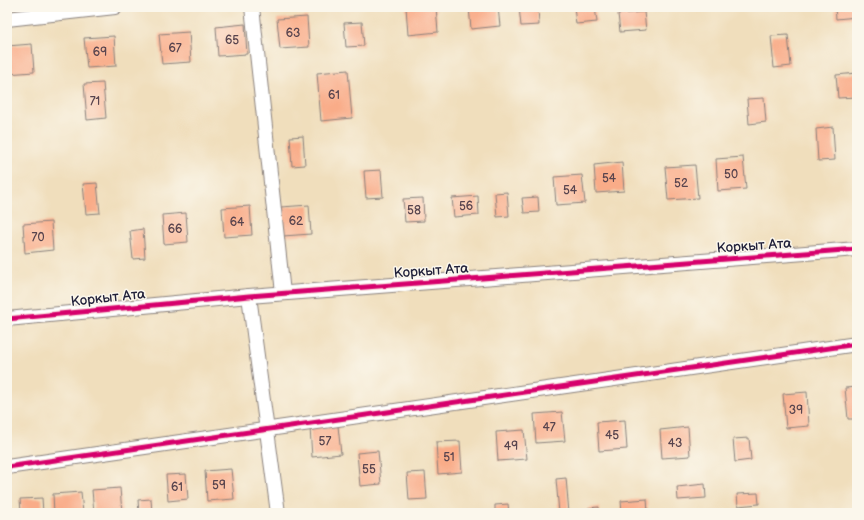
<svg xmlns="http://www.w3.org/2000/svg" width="864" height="520" font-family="'Balsamiq Sans',sans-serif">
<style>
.building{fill:#f9ac88}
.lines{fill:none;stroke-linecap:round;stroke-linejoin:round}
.minor-casing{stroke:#89807c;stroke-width:16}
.minor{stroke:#fff;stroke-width:14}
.cycleway-casing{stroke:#fbf7ec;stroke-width:8}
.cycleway{stroke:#d6006c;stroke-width:5}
.labels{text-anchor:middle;stroke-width:3;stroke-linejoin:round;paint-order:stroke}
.number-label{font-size:12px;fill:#58444e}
.street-label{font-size:14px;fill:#22223b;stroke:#fbf7ec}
</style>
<rect width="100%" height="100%" fill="#fbf7ec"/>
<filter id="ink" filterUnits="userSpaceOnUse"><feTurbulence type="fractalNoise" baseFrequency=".025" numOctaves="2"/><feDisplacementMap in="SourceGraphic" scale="8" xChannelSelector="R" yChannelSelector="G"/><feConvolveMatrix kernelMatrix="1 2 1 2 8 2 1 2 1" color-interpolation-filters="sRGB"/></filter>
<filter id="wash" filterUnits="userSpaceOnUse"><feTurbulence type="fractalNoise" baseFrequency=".012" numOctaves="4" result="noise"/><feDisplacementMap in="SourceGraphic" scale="16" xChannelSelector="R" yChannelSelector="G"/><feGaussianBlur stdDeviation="0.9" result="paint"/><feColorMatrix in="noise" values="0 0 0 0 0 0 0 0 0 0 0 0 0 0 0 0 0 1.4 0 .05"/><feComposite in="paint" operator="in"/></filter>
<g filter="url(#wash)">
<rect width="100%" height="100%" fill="#f0debc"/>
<g id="blocks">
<!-- building -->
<g class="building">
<polygon points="406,7 436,7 438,32 408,35"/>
<polygon points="469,7 498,7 500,26 471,29"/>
<polygon points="519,7 538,7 539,25 521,26"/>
<polygon points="574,7 595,7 597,22 576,24"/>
<polygon points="665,7 682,7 682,8 666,10"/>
<polygon points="835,7 857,7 857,17 836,19"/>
<polygon points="644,12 646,30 620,32 618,14"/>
<polygon points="307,17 309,47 280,49 277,19"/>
<polygon points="362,22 364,46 346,47 344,23"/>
<polygon points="245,24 247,54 218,56 216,27"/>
<polygon points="189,32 191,62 162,64 159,34"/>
<polygon points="788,35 791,66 774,68 771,36"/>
<polygon points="114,36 116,66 87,68 84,38"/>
<polygon points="32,44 34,72 7,74 7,46"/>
<polygon points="348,70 352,118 321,121 317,73"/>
<polygon points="857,73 857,97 838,98 836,75"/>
<polygon points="103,83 106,118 87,120 84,84"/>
<polygon points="764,98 766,122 749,124 747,99"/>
<polygon points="833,127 835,160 818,161 816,129"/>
<polygon points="303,136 305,165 292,166 290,137"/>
<polygon points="743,157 746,189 718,191 716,159"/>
<polygon points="622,162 624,191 596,193 594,165"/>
<polygon points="695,165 698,198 668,200 665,167"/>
<polygon points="381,170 383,197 366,198 364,171"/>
<polygon points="582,175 585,203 556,205 554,177"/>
<polygon points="97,183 100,213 86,214 83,184"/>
<polygon points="507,192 509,216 497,217 495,193"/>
<polygon points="478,196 479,215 454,217 452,198"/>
<polygon points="538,197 539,212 524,213 522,198"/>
<polygon points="423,198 424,221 405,222 403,199"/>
<polygon points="309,205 311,234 283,236 281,207"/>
<polygon points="250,206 252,235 224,237 222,208"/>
<polygon points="186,213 188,242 164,244 162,215"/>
<polygon points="51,222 53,250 25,253 23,224"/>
<polygon points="143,229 145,258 133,259 130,231"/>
<polygon points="857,387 857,419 848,419 845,388"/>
<polygon points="807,392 809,426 786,428 783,394"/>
<polygon points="562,412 565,441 536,443 534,414"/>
<polygon points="625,420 627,449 599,451 597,422"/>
<polygon points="338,426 341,454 312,457 310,428"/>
<polygon points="688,427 690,456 662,458 660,430"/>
<polygon points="524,430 527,459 498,461 496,432"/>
<polygon points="749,438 751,460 735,462 733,439"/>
<polygon points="460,441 462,472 438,474 436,442"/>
<polygon points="378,451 381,484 360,486 357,453"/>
<polygon points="231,469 234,499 207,501 205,471"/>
<polygon points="425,472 427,499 409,500 407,473"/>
<polygon points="186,474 188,499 168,501 166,475"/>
<polygon points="566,478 569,513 559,513 556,479"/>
<polygon points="705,484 706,498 678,500 677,487"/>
<polygon points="120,488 122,513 94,513 92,490"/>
<polygon points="81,492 83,513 54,513 53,494"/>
<polygon points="758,493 759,504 738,506 737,494"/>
<polygon points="42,498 43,513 21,513 20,499"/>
<polygon points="151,499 152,513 139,513 138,500"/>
<polygon points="647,499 648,513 622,513 621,501"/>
<polygon points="508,504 509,513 495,513 495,505"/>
<polygon points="599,507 599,513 588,513 588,508"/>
</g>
</g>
</g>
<g filter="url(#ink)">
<use href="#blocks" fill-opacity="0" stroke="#89807c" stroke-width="1"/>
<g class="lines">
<!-- minor casing -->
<g class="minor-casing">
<g id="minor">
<polyline points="252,7 283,293"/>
<polyline points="7,19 115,7"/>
<polyline points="249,296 278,513"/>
<polyline points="7,319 249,296 857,249"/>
<polyline points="7,467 857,344"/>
</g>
</g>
<!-- minor -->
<use href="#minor" class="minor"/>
<!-- cycleway casing -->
<g class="cycleway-casing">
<g id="cycleway">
<polyline points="7,319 249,296 857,249"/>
<polyline points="7,467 857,344"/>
</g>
</g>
<!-- cycleway -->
<use href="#cycleway" class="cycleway"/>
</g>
</g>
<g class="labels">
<!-- number labels -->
<g class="number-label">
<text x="293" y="37">63</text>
<text x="232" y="44">65</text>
<text x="175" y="52">67</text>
<text x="100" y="56">69</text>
<text x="334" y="99">61</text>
<text x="95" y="105">71</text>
<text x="731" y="178">50</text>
<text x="609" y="182">54</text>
<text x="681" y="187">52</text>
<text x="570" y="194">54</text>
<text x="466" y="210">56</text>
<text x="414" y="214">58</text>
<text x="296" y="225">62</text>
<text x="237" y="226">64</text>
<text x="175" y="233">66</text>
<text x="38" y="241">70</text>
<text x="796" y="414">39</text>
<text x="549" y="431">47</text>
<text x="612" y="439">45</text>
<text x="325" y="445">57</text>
<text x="675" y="447">43</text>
<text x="511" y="450">49</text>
<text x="449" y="461">51</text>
<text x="369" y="473">55</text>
<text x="219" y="489">59</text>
<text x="177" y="491">61</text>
</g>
<!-- street labels -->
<g class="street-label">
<text transform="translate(754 245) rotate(-4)" y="5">Коркыт Ата</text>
<text transform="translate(431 270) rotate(-4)" y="5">Коркыт Ата</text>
<text transform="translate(108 297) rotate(-6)" y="5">Коркыт Ата</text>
</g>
</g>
<!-- margin -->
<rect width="864" height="520" fill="none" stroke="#fbf7ec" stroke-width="24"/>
</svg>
